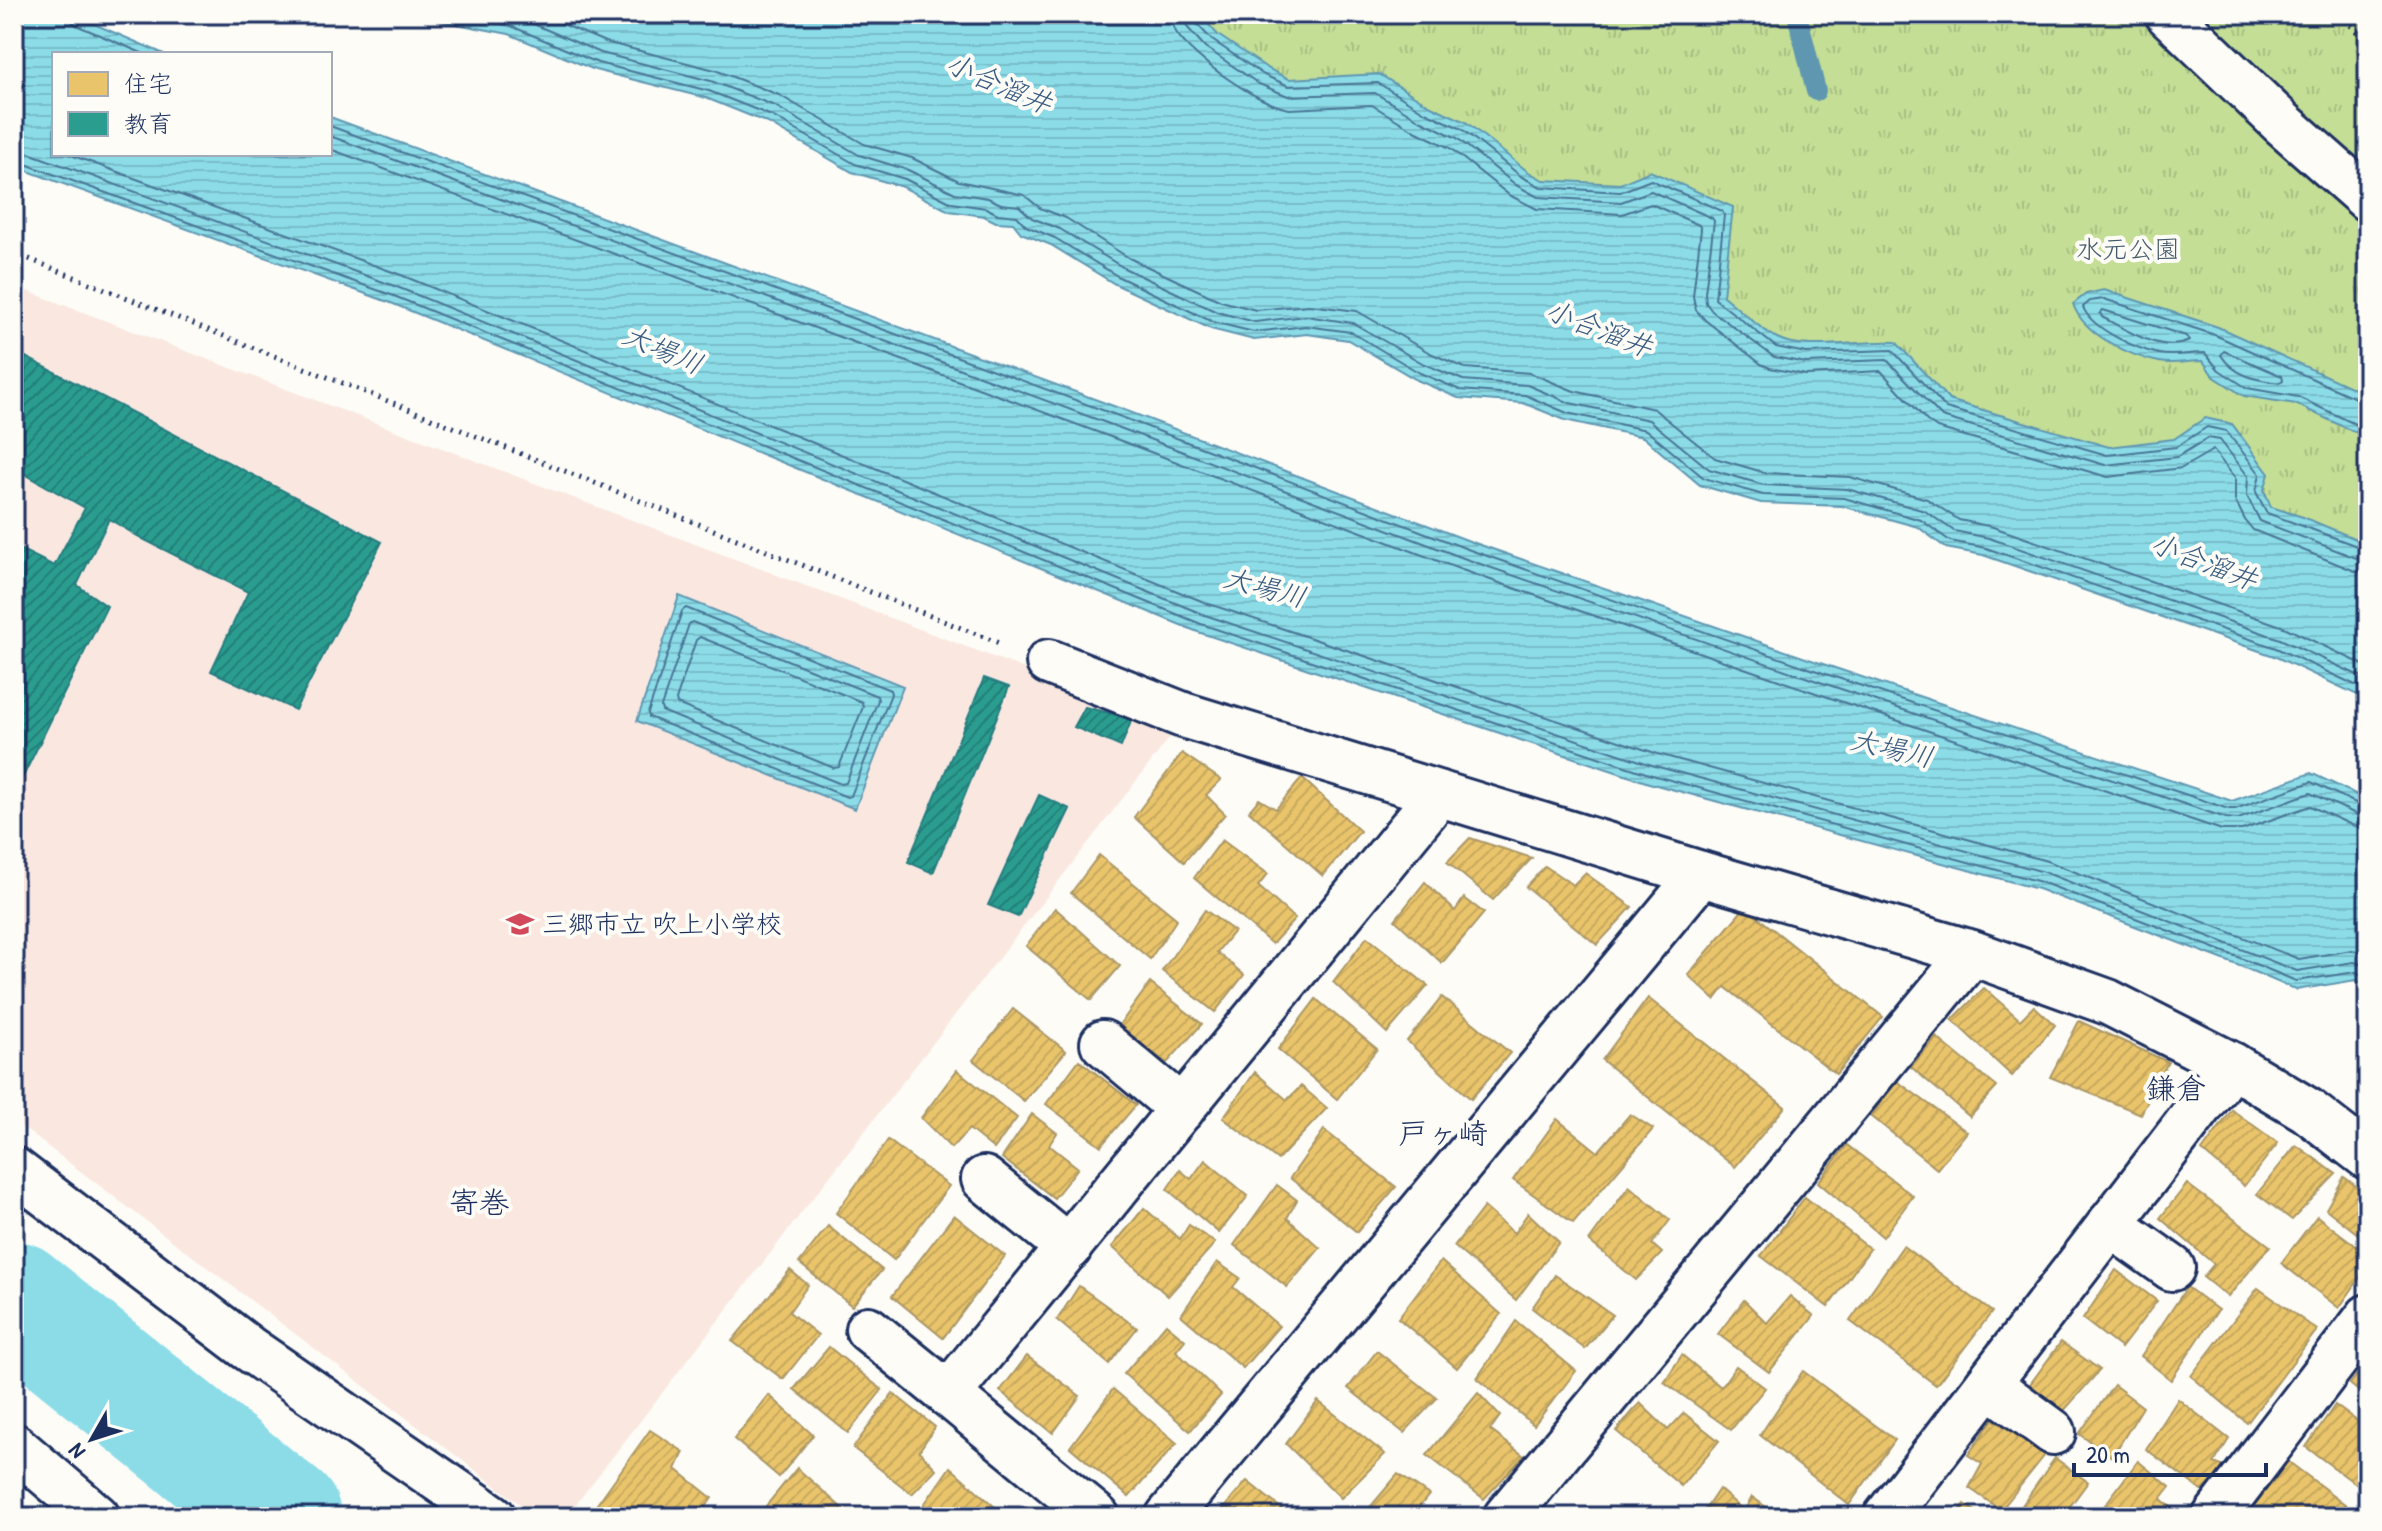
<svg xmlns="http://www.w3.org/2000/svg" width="2382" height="1531" font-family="'Patrick Hand','Klee One',sans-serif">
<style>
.built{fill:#fae8e0}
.park{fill:url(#park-tufts);stroke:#70867a;stroke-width:2}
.water{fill:url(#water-rules);stroke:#5f97b1;stroke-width:2}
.homes{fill:url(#homes-hatch);stroke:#ab9766;stroke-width:2}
.schools{fill:url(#schools-hatch);stroke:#267c80;stroke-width:2}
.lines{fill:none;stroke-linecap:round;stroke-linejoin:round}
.shore{stroke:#487495;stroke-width:2}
.stream{stroke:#5f97b1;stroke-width:20}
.river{stroke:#8cdce8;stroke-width:116}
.minor-casing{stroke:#1b2f5e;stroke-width:50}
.path{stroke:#1b2f5e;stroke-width:5;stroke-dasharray:2 6;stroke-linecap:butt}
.minor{stroke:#fdfcf7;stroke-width:44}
.labels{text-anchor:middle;stroke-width:8;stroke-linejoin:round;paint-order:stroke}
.park-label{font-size:26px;fill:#455b6c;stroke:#fdfcf7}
.poi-label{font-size:26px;fill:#1b2f5e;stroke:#fdfcf7;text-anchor:start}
.water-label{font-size:28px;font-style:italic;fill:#375a80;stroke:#fdfcf7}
.quarter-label{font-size:30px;fill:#1b2f5e;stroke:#fdfcf7}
</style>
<defs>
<pattern id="park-tufts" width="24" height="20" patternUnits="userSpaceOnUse" patternTransform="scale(2)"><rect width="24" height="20" fill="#c4de95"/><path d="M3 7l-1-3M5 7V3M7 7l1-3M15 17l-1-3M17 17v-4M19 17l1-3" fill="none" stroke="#a8bf83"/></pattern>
<pattern id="water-rules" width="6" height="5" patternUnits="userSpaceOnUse" patternTransform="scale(2)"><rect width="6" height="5" fill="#8cdce8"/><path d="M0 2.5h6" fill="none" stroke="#78bdc9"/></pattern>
<pattern id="homes-hatch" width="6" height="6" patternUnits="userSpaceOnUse" patternTransform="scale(2)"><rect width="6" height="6" fill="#e9c46a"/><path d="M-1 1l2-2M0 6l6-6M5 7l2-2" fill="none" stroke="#c7a95e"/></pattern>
<pattern id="schools-hatch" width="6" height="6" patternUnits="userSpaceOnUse" patternTransform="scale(2)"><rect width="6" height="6" fill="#2a9d8f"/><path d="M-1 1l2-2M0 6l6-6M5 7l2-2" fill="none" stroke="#238078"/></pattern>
</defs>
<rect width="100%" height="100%" fill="#fdfcf7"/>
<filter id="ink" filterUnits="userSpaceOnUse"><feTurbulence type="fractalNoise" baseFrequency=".0125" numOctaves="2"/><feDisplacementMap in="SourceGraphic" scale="16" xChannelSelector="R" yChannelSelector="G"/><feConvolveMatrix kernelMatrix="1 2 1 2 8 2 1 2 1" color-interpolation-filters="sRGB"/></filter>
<g filter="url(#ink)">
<!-- built -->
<polygon class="built" points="14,286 1178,727 566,1517 537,1517 14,1121"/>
<!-- park -->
<polygon class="park" points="996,14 2368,14 2368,604"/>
<!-- water -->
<g class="water">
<polygon points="14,14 71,14 164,54 54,54 54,154 330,154 330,117 1127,411 1472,542 1823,664 2232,801 2311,773 2368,800 2368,989 2356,980 2296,990 2245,968 2038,889 1649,783 1198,632 391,303 14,166"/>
<path d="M435,14H1199L1218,35L1267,68L1289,79L1379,74L1429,105L1466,122L1527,171L1543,180L1620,184L1650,171L1733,207L1723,296C1738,308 1761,330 1777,338C1806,353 1863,339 1896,342L1949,400L2109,447L2174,439L2205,418L2232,424L2269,474L2264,490L2271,507L2303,517L2368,544V700L2274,656L1983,555L1946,548L1918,527L1842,506L1761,503L1700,485L1643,437L1565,420L1523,403L1458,398L1417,380L1348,340L1307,334L1254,340L1211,329L1115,284L1051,245L1021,233L1013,223L996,222L984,216L949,211L903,187L852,172L768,123L706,98L595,70L509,34L441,21Z"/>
<path d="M2104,290L2218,327L2368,395V436L2352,431L2296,404L2244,396L2213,376L2203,361C2189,361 2172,365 2159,362C2129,356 2083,334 2073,304L2086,294Z"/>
<polygon points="679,596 903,686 855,809 637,721"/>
</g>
<!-- homes -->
<g class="homes">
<polygon points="1182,753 1221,780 1206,795 1225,814 1184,862 1134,817"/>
<polygon points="1302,778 1360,831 1323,876 1249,811 1259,799 1276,809"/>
<polygon points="1470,838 1532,858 1493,900 1447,862"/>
<polygon points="1222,840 1268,874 1258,886 1295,919 1272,944 1194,878"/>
<polygon points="1099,855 1177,919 1150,959 1071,893"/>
<polygon points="1545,866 1573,885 1585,873 1632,907 1597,945 1526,887"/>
<polygon points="1425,882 1455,911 1464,898 1484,913 1442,963 1395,920"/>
<polygon points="1745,907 1883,1017 1836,1074 1725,987 1715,1000 1688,975"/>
<polygon points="1055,908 1120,966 1091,1000 1026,946"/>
<polygon points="1205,910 1234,931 1217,952 1244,975 1215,1012 1162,971"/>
<polygon points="1367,937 1428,986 1387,1033 1333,982"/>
<polygon points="1150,983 1202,1024 1167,1063 1118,1027"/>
<polygon points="1984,988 2020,1020 2034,1006 2055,1025 2012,1076 1952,1020"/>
<polygon points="1442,997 1510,1053 1471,1099 1407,1041"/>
<polygon points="1648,998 1785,1107 1735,1167 1602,1060"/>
<polygon points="1316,999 1377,1049 1337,1099 1278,1049"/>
<polygon points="1013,1009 1066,1051 1024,1101 973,1060"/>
<polygon points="2079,1021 2168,1062 2141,1114 2050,1077"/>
<polygon points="1936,1037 1997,1087 1970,1117 1911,1067"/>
<polygon points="1079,1060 1136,1105 1101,1146 1046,1104"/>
<polygon points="957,1070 1017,1118 994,1149 969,1129 951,1148 921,1118"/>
<polygon points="1255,1072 1287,1100 1301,1086 1327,1108 1278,1160 1223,1118"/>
<polygon points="1897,1081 1967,1132 1937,1169 1871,1116"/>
<polygon points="2232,1110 2278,1143 2244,1186 2202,1151"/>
<polygon points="1032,1114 1057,1133 1049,1145 1078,1168 1054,1198 1002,1158"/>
<polygon points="1630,1114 1653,1129 1573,1223 1513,1180 1557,1119 1598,1152"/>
<polygon points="1324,1130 1396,1187 1357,1232 1290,1178"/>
<polygon points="888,1140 949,1186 894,1260 836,1213"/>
<polygon points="1847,1145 1913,1196 1883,1237 1818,1182"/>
<polygon points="2296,1145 2336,1174 2292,1220 2257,1194"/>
<polygon points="1205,1160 1248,1196 1219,1233 1167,1189 1180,1170 1191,1179"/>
<polygon points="2344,1177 2368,1195 2368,1242 2326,1209"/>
<polygon points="2187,1184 2270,1246 2228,1297 2203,1277 2214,1264 2160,1218"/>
<polygon points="1277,1185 1297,1200 1287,1218 1320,1248 1287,1287 1234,1245"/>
<polygon points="1629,1186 1670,1220 1652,1244 1662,1253 1636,1280 1589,1241"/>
<polygon points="1805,1197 1870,1249 1828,1307 1761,1256"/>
<polygon points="1484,1207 1514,1233 1528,1213 1559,1242 1516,1300 1454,1246"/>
<polygon points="1144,1208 1180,1239 1189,1225 1215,1243 1168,1296 1112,1247"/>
<polygon points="954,1215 1005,1256 943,1338 892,1296"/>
<polygon points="2317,1216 2368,1255 2368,1266 2339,1308 2281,1263"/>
<polygon points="828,1226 882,1270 852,1306 799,1263"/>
<polygon points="1903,1246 1992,1312 1936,1385 1850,1321"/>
<polygon points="1441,1261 1501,1314 1457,1368 1398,1318"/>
<polygon points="1217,1262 1240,1278 1233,1287 1279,1326 1243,1368 1181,1315"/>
<polygon points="790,1270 808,1285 789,1312 818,1335 783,1379 732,1341"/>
<polygon points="2116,1270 2157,1301 2121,1348 2083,1319"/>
<polygon points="1555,1275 1613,1315 1585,1349 1532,1308"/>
<polygon points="1079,1286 1137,1328 1109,1364 1057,1320"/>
<polygon points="2187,1287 2218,1310 2171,1380 2141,1356"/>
<polygon points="2258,1288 2317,1330 2247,1423 2191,1376"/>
<polygon points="1790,1296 1814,1316 1769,1372 1718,1334 1744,1300 1767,1323"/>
<polygon points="1516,1321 1576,1371 1534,1425 1477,1378"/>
<polygon points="1166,1324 1185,1340 1176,1351 1221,1395 1190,1431 1124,1374"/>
<polygon points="2061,1342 2100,1370 2062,1413 2028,1387"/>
<polygon points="829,1347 882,1390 848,1433 794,1389"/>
<polygon points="1377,1351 1437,1398 1404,1433 1348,1388"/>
<polygon points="1682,1355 1721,1387 1736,1366 1765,1388 1731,1430 1664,1382"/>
<polygon points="1027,1356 1080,1396 1053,1433 1000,1391"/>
<polygon points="2368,1360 2368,1399 2350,1384"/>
<polygon points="1803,1371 1895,1440 1849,1505 1760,1435"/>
<polygon points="2114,1385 2143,1407 2112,1457 2079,1434"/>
<polygon points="1113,1389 1177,1443 1129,1497 1070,1447"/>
<polygon points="893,1393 935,1427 919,1451 936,1469 912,1494 853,1448"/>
<polygon points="1478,1393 1500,1416 1490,1430 1524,1456 1484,1499 1427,1455"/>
<polygon points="769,1395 813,1435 779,1477 734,1439"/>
<polygon points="2178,1399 2229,1439 2214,1463 2227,1468 2202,1491 2146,1449"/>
<polygon points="1318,1401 1385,1454 1341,1498 1286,1444"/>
<polygon points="1640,1403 1668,1430 1684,1413 1719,1441 1681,1486 1616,1431"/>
<polygon points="2335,1405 2368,1429 2368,1474 2360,1487 2306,1447"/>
<polygon points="1993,1419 2045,1455 2001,1510 1969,1488 1982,1464 1968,1455"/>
<polygon points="650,1430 684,1452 676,1469 712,1498 699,1517 609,1517 595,1507"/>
<polygon points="2055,1458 2088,1482 2062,1517 2014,1517"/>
<polygon points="2285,1459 2346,1505 2337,1517 2243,1517"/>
<polygon points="2138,1461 2170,1487 2161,1499 2183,1517 2105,1517 2099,1513"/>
<polygon points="950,1467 1004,1515 1002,1517 936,1517 923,1506"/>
<polygon points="797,1468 852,1517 757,1517"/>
<polygon points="1398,1474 1429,1495 1419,1507 1431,1517 1370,1517 1366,1512"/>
<polygon points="1247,1481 1292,1517 1216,1517"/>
<polygon points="1719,1489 1744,1511 1752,1497 1780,1517 1700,1517"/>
<polygon points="1965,1504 1984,1517 1956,1517"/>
<polygon points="1027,1509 1038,1517 1022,1517"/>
</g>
<!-- schools -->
<g class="schools">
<polygon points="14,351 382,542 295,710 211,671 248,592 141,538 109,519 77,585 107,606 14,795 14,546 54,566 85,508 14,468"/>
<polygon points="984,678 1009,687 933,873 908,862"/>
<polygon points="1085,707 1132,719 1121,747 1074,727"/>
<polygon points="1039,795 1070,809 1018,917 988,905"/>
</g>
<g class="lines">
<!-- shore -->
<g class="shore">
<polyline points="70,14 71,20 76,25 144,54"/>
<polyline points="449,14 511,26 598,63 709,91 772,116 855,164 905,179 952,203 986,208 998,214 1017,216 1026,226 1055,238 1119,277 1213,322 1254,332 1306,326 1351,332 1420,373 1460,390 1525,395 1567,413 1646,430 1704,478 1763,495 1844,498 1921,520 1950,541 1986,548 2276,648 2368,691"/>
<polyline points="502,14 517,17 601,53 711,81 775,106 859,155 908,170 955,193 988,198 1001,204 1019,206 1032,218 1060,229 1124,268 1217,312 1255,322 1306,316 1353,323 1424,364 1463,380 1527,385 1570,403 1649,420 1709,469 1764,485 1847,489 1925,511 1954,531 1989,538 2280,639 2368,680"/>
<polyline points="539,14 605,42 715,70 779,95 864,144 912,158 959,181 1024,195 1040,208 1066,218 1129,258 1221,301 1256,310 1309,305 1357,311 1430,353 1465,368 1530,373 1574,391 1654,409 1715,458 1766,473 1850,477 1927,499 1959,520 1993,527 2284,627 2368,667"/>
<path d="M1172,14C1172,21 1173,26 1176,32C1191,57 1261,106 1290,109L1372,105L1415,131L1450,148L1509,195L1537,209L1622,214L1651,204L1699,225L1701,229L1693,296L1696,310L1705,320L1761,364L1770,368L1806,375L1881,371L1927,421L1937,428L2108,477L2182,468L2213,450L2235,478V500L2245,520L2253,530L2355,571L2368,573"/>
<polyline points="1184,14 1187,27 1205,47 1259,84 1288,96 1375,93 1420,120 1457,138 1516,185 1538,197 1621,202 1651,191 1712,218 1714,221 1705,293 1706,303 1712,311 1774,357 1806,363 1887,360 1942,417 2105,465 2177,457 2208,438 2220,440 2248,476 2247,496 2260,521 2359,559 2368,561"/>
<polyline points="1194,14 1195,22 1212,40 1264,75 1289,86 1378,83 1425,112 1462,129 1522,177 1541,187 1620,192 1651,180 1722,211 1724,215 1715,299 1776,347 1806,353 1892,350 1946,408 2107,455 2176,447 2207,427 2226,431 2260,474 2256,492 2267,513 2368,550"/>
<polyline points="330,126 1124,418 1470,550 1820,672 2229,809 2235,809 2311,782 2362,806 2368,806"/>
<polyline points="330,136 1120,428 1466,559 1817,681 2226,818 2238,819 2310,793 2358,815 2368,817"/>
<polyline points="14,149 23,151 397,287 1205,615 1655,766 2044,872 2297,971 2354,962 2368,966"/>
<polyline points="330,149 1116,439 1462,570 1813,692 2222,830 2242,830 2310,806 2354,826 2368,829"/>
<polyline points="68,154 401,275 1209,604 1658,754 2047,861 2299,959 2352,950 2368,953"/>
<polyline points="14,160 394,296 1201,624 1652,775 2041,882 2248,961 2296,981 2356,972 2368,979"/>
<path d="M2103,310L2186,336L2189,341C2162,354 2126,330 2102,317L2100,313Z"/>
<path d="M2224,351L2282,376L2283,381L2280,383C2257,380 2234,376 2221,355Z"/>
<path d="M2368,402L2362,401L2215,335L2104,299L2090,301L2083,307C2091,329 2137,349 2159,354C2173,357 2190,353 2205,353L2219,370L2247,388L2298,397L2355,424L2368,428"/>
<polygon points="686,608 890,690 891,694 851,796 847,797 649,717 648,713 682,611"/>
<polygon points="692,622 877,696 878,700 846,783 841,784 662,711 661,707 689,624"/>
<polygon points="700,637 862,702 863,707 839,767 834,768 677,704 676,700 696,640"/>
</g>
<!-- stream -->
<polyline class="stream" points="1797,14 1816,91"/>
<!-- river -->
<polyline class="river" points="14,1299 283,1517"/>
<!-- minor casing -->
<g class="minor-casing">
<g id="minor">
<polyline points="2168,14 2282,123 2368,199"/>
<polyline points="1049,662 1183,715 1701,874 1972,953 2108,1002 2232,1065 2307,1110 2368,1157"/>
<polyline points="1103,1043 1182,1109"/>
<polyline points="14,1170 248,1348 493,1517"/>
<polyline points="984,1179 1069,1248"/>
<polyline points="2110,1224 2172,1268"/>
<polyline points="868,1329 948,1394"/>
<polyline points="1988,1384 2053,1432"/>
<polyline points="14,1446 97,1517"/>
<polyline points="1097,1517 948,1394 1439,794"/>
<polyline points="1168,1517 1701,874"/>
<polyline points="1506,1517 1972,953"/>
<polyline points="1886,1517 2232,1065"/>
<polyline points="2215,1517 2368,1317"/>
</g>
</g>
<!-- path -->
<g class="path">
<polyline points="2339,14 2368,43"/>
<polyline points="14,253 999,643"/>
</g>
<!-- minor -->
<use href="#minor" class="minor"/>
</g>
</g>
<!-- icons -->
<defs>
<g id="school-bare" transform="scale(2.16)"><path d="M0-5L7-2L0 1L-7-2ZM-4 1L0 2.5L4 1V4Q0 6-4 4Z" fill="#d1495b" stroke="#fdfcf7" stroke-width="2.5" paint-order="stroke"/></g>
</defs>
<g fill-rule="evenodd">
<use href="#school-bare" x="520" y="924"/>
</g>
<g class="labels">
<!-- park labels -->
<g class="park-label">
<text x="2128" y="258">水元公園</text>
</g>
<!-- poi labels -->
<g class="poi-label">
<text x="542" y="933">三郷市立 吹上小学校</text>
</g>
<!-- water labels -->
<g class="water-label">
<text transform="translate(999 83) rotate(23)" y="10">小合溜井</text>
<text transform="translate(1599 328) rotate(21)" y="10">小合溜井</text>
<text transform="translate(663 349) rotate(23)" y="10">大場川</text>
<text transform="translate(2204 561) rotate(21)" y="10">小合溜井</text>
<text transform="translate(1265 587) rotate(15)" y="10">大場川</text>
<text transform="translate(1892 748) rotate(13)" y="10">大場川</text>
</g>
<!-- quarter labels -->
<g class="quarter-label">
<text x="2176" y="1099">鎌倉</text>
<text x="1443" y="1144">戸ヶ崎</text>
<text x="479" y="1213">寄巻</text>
</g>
</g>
<!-- margin -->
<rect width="2382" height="1531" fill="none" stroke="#fdfcf7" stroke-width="48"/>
<rect x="24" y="24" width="2334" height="1483" fill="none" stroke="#1b2f5e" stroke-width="3" filter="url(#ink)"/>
<!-- legend -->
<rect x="52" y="52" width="280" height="104" fill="#fdfcf7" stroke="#a3aaba" stroke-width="2"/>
<rect x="68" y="72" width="40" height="24" fill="#e9c46a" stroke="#a3aaba" stroke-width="2"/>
<text x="124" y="92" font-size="24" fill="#1b2f5e">住宅</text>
<rect x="68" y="112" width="40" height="24" fill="#2a9d8f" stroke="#a3aaba" stroke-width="2"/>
<text x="124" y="132" font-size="24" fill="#1b2f5e">教育</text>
<!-- north arrow -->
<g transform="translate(92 1439) rotate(231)" stroke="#fdfcf7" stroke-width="6" paint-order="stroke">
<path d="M0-6L14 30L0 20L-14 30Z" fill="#1b2f5e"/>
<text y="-12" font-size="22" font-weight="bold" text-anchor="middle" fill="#1b2f5e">N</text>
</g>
<!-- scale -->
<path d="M2074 1463v12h192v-12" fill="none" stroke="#1b2f5e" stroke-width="4"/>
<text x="2086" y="1463" font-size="24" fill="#1b2f5e" stroke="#fdfcf7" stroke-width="6" paint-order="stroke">20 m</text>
</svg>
